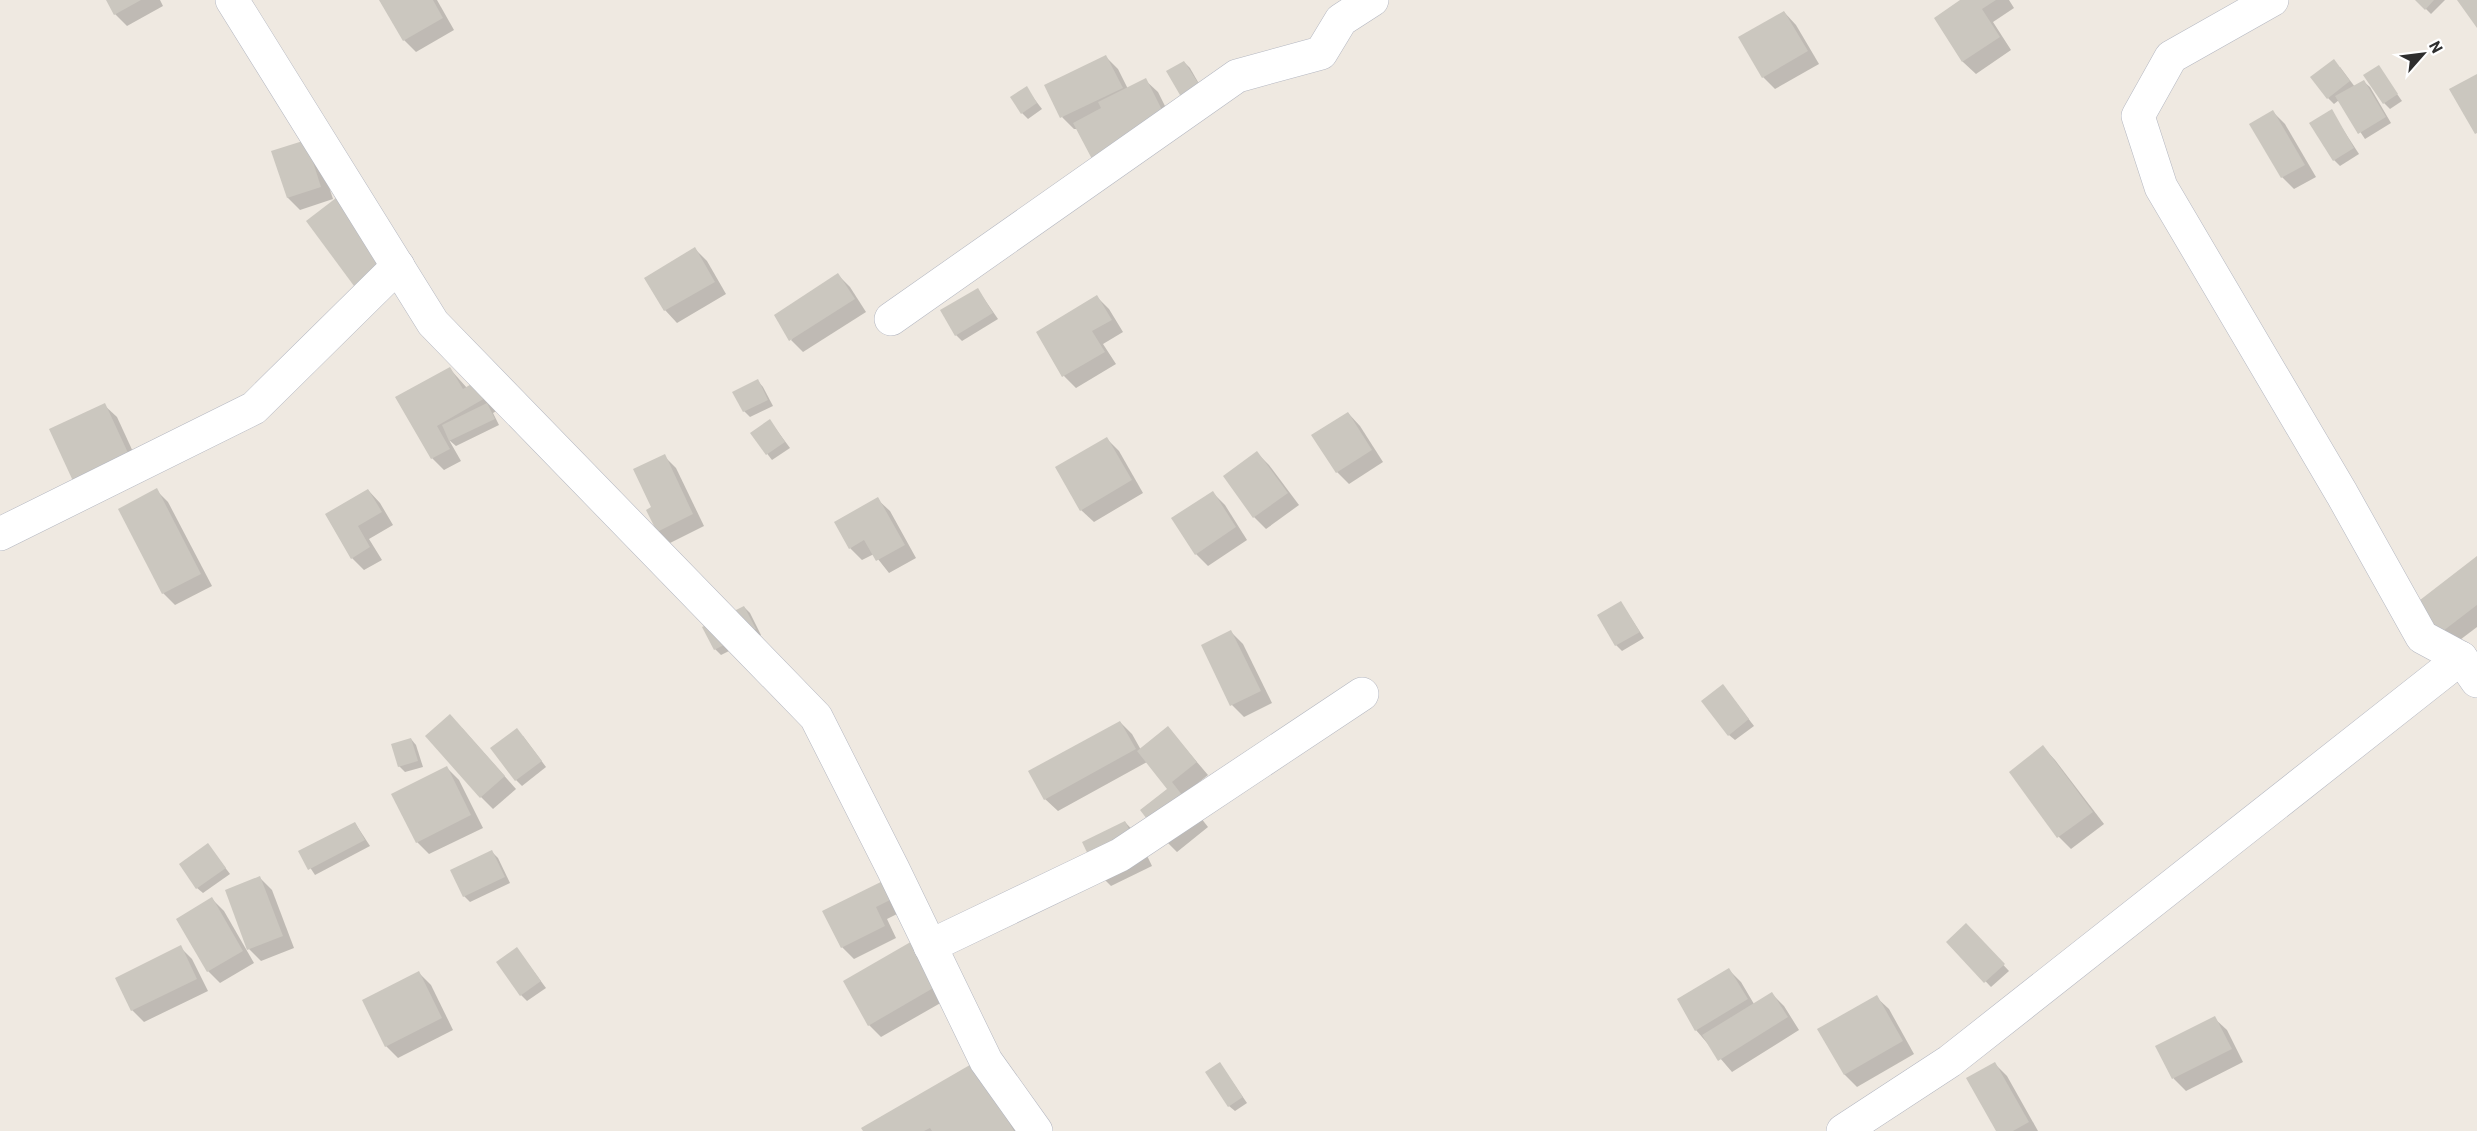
<svg xmlns="http://www.w3.org/2000/svg" width="2477" height="1131" font-family="Barlow,sans-serif">
<style>
.shadow{fill:#0003}
.building{fill:#cbc7bf}
.lines{fill:none;stroke-linecap:round;stroke-linejoin:round}
.minor-casing{stroke:#b4b7c1;stroke-width:34}
.minor{stroke:#fff;stroke-width:33}
</style>
<rect width="100%" height="100%" fill="#efe9e1"/>
<!-- shadow -->
<g class="shadow">
<polygon points="107,0 160,0 163,6 127,26 115,14"/>
<polygon points="381,0 437,0 454,30 416,52 404,40"/>
<polygon points="1963,0 2009,0 2014,8 1993,22 2011,50 1976,74 1963,62 1936,18"/>
<polygon points="2417,0 2445,0 2431,14"/>
<polygon points="1784,12 1796,25 1819,64 1775,89 1763,77"/>
<polygon points="1106,57 1118,69 1128,89 1145,80 1158,92 1178,132 1074,129 1062,117"/>
<polygon points="1184,62 1190,68 1210,103"/>
<polygon points="2340,67 2355,87 2364,82 2370,87 2391,123 2365,139 2339,100 2334,104 2328,98"/>
<polygon points="2378,67 2402,101 2390,109 2384,103"/>
<polygon points="1026,88 1042,109 1028,119 1022,113"/>
<polygon points="2331,111 2359,154 2340,166 2334,160"/>
<polygon points="2273,112 2285,124 2316,177 2294,189 2282,177"/>
<polygon points="273,152 318,153 333,199 300,210 288,198"/>
<polygon points="695,249 707,261 726,294 677,323 665,310 646,278"/>
<polygon points="838,275 850,287 866,312 803,352 791,340"/>
<polygon points="978,290 998,319 962,341 956,335"/>
<polygon points="1097,297 1109,309 1123,332 1103,344 1116,364 1076,388 1064,376 1038,333"/>
<polygon points="450,369 467,388 477,382 498,410 493,413 499,425 456,446 449,440 461,461 444,470 432,458 398,398"/>
<polygon points="758,381 763,387 773,406 750,417 744,411"/>
<polygon points="104,405 117,417 146,480 92,505"/>
<polygon points="1348,413 1360,426 1383,462 1349,484 1337,472"/>
<polygon points="770,421 790,448 772,460 752,434"/>
<polygon points="1107,439 1119,451 1143,493 1094,522 1081,510"/>
<polygon points="1257,453 1269,465 1299,505 1266,529 1254,517 1225,477"/>
<polygon points="664,456 676,468 704,526 670,543 658,531 653,508"/>
<polygon points="156,490 168,502 212,586 175,605 163,593"/>
<polygon points="368,490 380,503 393,525 369,539 382,560 364,570 352,558 327,514"/>
<polygon points="1213,493 1225,505 1247,540 1208,566 1196,554"/>
<polygon points="877,499 890,511 916,558 889,573 874,554 862,560 850,548"/>
<polygon points="2477,558 2477,627 2448,649 2413,608"/>
<polygon points="1621,603 1644,638 1622,651 1616,645"/>
<polygon points="744,607 750,613 761,635 721,655 715,649"/>
<polygon points="1231,632 1243,644 1272,703 1244,717 1232,705"/>
<polygon points="1728,692 1754,726 1735,740 1729,735"/>
<polygon points="1120,722 1132,734 1141,750 1168,728 1208,775 1183,795 1208,827 1177,852 1165,840 1169,789 1147,762 1058,811 1045,799"/>
<polygon points="462,728 516,789 493,809 481,797"/>
<polygon points="523,736 546,767 522,786 516,780"/>
<polygon points="411,739 416,745 423,767 405,772 399,766"/>
<polygon points="2043,747 2055,760 2104,824 2071,849 2059,837 2011,772"/>
<polygon points="447,768 459,780 483,828 429,854 417,842"/>
<polygon points="1125,822 1137,835 1152,866 1111,886 1099,874"/>
<polygon points="355,823 370,846 315,875 300,852"/>
<polygon points="208,845 230,874 203,893 197,888"/>
<polygon points="492,852 498,858 510,883 470,902 464,896"/>
<polygon points="897,876 917,904 887,919 896,938 854,959 842,947"/>
<polygon points="260,878 272,890 294,948 261,961 249,949"/>
<polygon points="212,899 224,911 254,963 220,983 208,971"/>
<polygon points="1966,925 2009,971 1991,987 1948,942"/>
<polygon points="921,938 958,993 881,1037 869,1025"/>
<polygon points="180,947 192,959 208,991 144,1022 132,1010"/>
<polygon points="517,949 546,988 527,1001 521,995"/>
<polygon points="1729,970 1741,982 1754,1004 1772,994 1784,1006 1799,1030 1732,1072 1696,1030"/>
<polygon points="419,973 431,985 453,1030 398,1058 386,1046"/>
<polygon points="1876,997 1889,1009 1914,1054 1857,1087 1845,1075 1820,1029"/>
<polygon points="2214,1018 2227,1030 2243,1062 2186,1091 2174,1079 2157,1047"/>
<polygon points="975,1064 1021,1131 864,1131"/>
<polygon points="1220,1064 1247,1103 1235,1111 1229,1106"/>
<polygon points="1995,1064 2007,1076 2038,1131 1997,1131"/>
</g>
<!-- building -->
<g class="building">
<polygon points="106,0 141,0 114,15"/>
<polygon points="379,0 433,0 443,18 403,41"/>
<polygon points="1960,0 1996,0 1982,9 2000,37 1962,62 1934,18"/>
<polygon points="2415,0 2434,0 2425,10"/>
<polygon points="2457,0 2477,0 2477,28"/>
<polygon points="1784,11 1808,51 1762,78 1738,37"/>
<polygon points="1106,55 1123,88 1060,118 1044,85"/>
<polygon points="2334,59 2350,81 2327,99 2310,77"/>
<polygon points="1184,61 1206,96 1187,107 1166,71"/>
<polygon points="2379,65 2398,94 2383,104 2363,75"/>
<polygon points="2477,74 2477,133 2475,134 2449,89"/>
<polygon points="1146,78 1167,120 1092,159 1073,123 1101,108 1098,102"/>
<polygon points="2364,80 2386,117 2358,134 2335,96"/>
<polygon points="1027,86 1037,103 1021,114 1010,97"/>
<polygon points="2332,109 2354,148 2333,161 2309,123"/>
<polygon points="2273,110 2305,165 2281,178 2249,124"/>
<polygon points="306,140 321,187 287,198 271,151"/>
<polygon points="336,198 387,268 357,290 306,221"/>
<polygon points="695,247 715,282 664,311 644,278"/>
<polygon points="838,273 855,299 789,341 774,315"/>
<polygon points="978,288 993,313 955,336 940,310"/>
<polygon points="1097,295 1112,320 1092,331 1105,352 1062,377 1036,332"/>
<polygon points="450,367 463,389 478,380 487,397 437,426 450,449 431,459 395,397"/>
<polygon points="758,379 768,400 743,412 732,392"/>
<polygon points="105,403 135,468 79,494 49,429"/>
<polygon points="487,403 495,419 449,441 442,425"/>
<polygon points="1348,412 1372,450 1336,473 1311,435"/>
<polygon points="770,419 785,442 766,455 750,433"/>
<polygon points="1107,437 1132,480 1080,511 1055,467"/>
<polygon points="1257,451 1288,493 1253,518 1223,476"/>
<polygon points="665,454 693,514 657,532 646,510 651,507 633,469"/>
<polygon points="157,488 201,574 162,594 118,509"/>
<polygon points="368,489 382,512 358,526 370,547 351,559 325,514"/>
<polygon points="1213,491 1236,527 1195,555 1171,518"/>
<polygon points="878,497 905,545 876,561 864,540 849,549 834,522"/>
<polygon points="2477,556 2477,605 2434,638 2411,607"/>
<polygon points="1621,601 1640,632 1615,646 1597,615"/>
<polygon points="744,606 756,629 714,650 702,627"/>
<polygon points="1231,630 1261,691 1230,706 1201,645"/>
<polygon points="1723,684 1749,719 1728,736 1701,701"/>
<polygon points="450,714 505,776 480,798 425,736"/>
<polygon points="1120,721 1136,749 1044,800 1028,771"/>
<polygon points="1168,726 1197,762 1172,782 1197,814 1164,841 1140,810 1167,789 1137,751"/>
<polygon points="517,728 542,761 515,781 490,748"/>
<polygon points="411,738 418,761 398,767 391,744"/>
<polygon points="2043,745 2093,812 2057,838 2009,772"/>
<polygon points="447,766 471,815 416,843 391,794"/>
<polygon points="1125,821 1141,854 1098,875 1082,842"/>
<polygon points="355,822 365,840 308,870 298,851"/>
<polygon points="208,843 226,868 196,889 179,864"/>
<polygon points="492,850 505,877 463,897 450,870"/>
<polygon points="897,874 906,892 876,907 885,926 841,948 822,911"/>
<polygon points="260,876 283,936 247,950 225,890"/>
<polygon points="212,897 243,951 207,972 176,919"/>
<polygon points="1966,923 2005,964 1984,983 1946,942"/>
<polygon points="921,936 947,980 868,1026 843,981"/>
<polygon points="181,945 197,979 131,1011 115,978"/>
<polygon points="517,947 541,981 520,996 496,962"/>
<polygon points="1729,968 1748,999 1695,1031 1677,999"/>
<polygon points="419,971 442,1018 385,1047 362,1000"/>
<polygon points="1772,992 1788,1017 1718,1061 1702,1035"/>
<polygon points="1877,995 1903,1041 1844,1075 1817,1029"/>
<polygon points="2215,1016 2232,1049 2172,1079 2155,1046"/>
<polygon points="975,1062 1014,1131 932,1131 930,1128 924,1131 863,1131 861,1128"/>
<polygon points="1220,1062 1243,1097 1228,1107 1205,1072"/>
<polygon points="1995,1062 2029,1122 2013,1131 1996,1131 1966,1078"/>
</g>
<g class="lines">
<!-- minor casing -->
<g class="minor-casing">
<g id="minor">
<polyline points="232,0 433,323 816,717 893,869 986,1061 1036,1131"/>
<polyline points="2272,0 2171,57 2138,116 2161,187 2342,494 2422,637 2461,658 2477,681"/>
<polyline points="891,319 1237,76 1321,53 1341,20 1372,0"/>
<polyline points="0,534 254,408 398,266"/>
<polyline points="930,946 1120,855 1362,694"/>
<polyline points="1843,1131 1950,1061 2461,658"/>
</g>
</g>
<!-- minor -->
<use href="#minor" class="minor"/>
</g>
<!-- north arrow -->
<g transform="translate(2423 54) rotate(62)" stroke="#ffffff" stroke-width="4.5" paint-order="stroke">
<path d="M0-4.5L10 22L0 15L-10 22Z" fill="#2e2e2e"/>
<text y="-9" font-size="16" font-weight="bold" text-anchor="middle" fill="#2e2e2e">N</text>
</g>
</svg>
